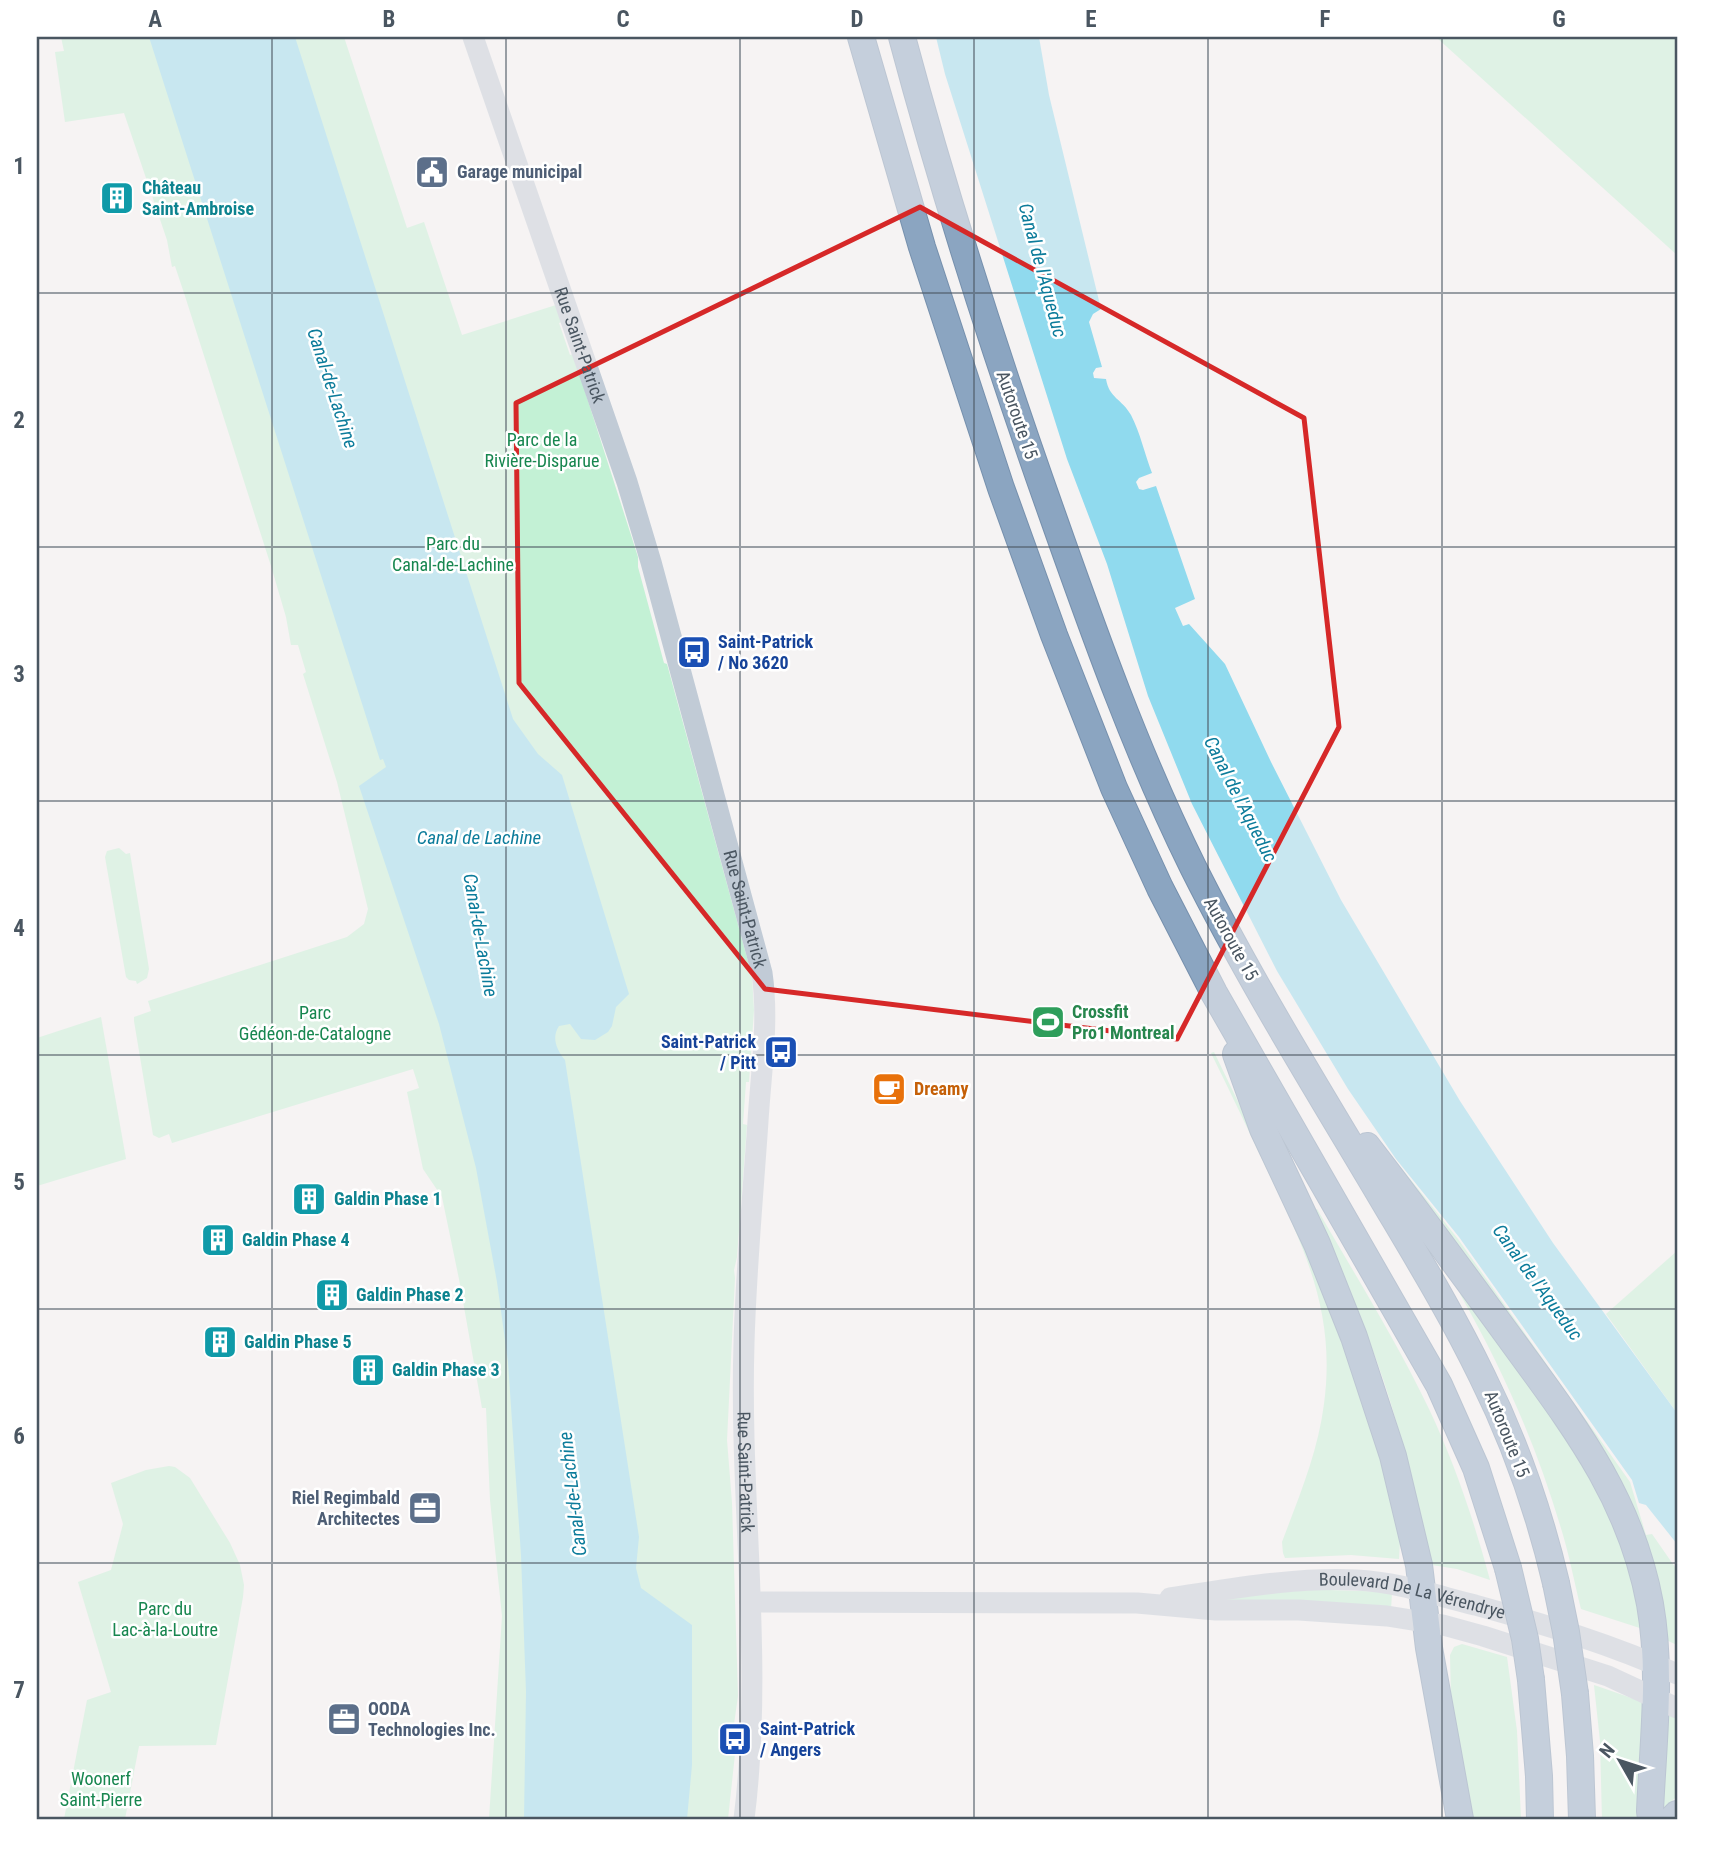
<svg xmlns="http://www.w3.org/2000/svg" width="1714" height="1856" font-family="'Roboto Condensed',sans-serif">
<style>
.green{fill:#c3f1d5}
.water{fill:#90daee}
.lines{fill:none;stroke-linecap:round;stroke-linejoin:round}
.motorway-casing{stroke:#7690ad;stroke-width:28}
.secondary{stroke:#c1cbd6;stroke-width:21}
.motorway{stroke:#8ba5c1;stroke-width:26}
.motorway-bridge-casing{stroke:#7690ad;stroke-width:28;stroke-linecap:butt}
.motorway-bridge{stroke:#8ba5c1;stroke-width:26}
.marked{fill:none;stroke:#d62828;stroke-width:5;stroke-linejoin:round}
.grid{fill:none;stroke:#4a5661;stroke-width:2;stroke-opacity:0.55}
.labels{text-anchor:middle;stroke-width:5;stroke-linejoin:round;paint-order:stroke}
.service-label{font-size:18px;font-weight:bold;fill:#4e5e75;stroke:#fff;text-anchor:start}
.culture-label{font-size:18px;font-weight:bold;fill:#0d838f;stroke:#fff;text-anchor:start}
.street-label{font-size:18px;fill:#4a5661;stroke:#fff}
.park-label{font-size:18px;fill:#17864f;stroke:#fff}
.transit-label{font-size:18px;font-weight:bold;fill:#164399;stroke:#fff;text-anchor:start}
.leisure-label{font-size:18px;font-weight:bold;fill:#27864d;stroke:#fff;text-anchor:start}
.food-label{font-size:18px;font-weight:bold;fill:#c56008;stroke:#fff;text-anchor:start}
.water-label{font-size:19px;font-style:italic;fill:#0c7c9b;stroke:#fff}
.neatline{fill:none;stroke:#4a5661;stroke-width:2.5}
.grid-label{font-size:23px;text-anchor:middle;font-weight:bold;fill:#4a5661}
</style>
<rect width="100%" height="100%" fill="#f5f3f3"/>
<!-- green -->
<g class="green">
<polygon points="61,37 344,37 407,228 424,222 462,335 556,305 562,322 559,323 570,355 573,354 638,557 638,567 664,663 667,664 752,976 754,1010 749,1082 746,1082 743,1124 747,1125 737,1257 734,1270 735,1278 727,1440 732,1503 738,1696 732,1738 735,1754 728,1819 489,1819 502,1616 490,1500 486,1408 482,1408 459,1279 442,1197 423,1169 407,1092 419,1088 413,1069 172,1143 169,1134 159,1138 153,1135 134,1021 134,1017 151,1011 148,1001 347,937 364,924 368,909 337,782 303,674 306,672 298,645 291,645 286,617 271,566 185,296 175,266 172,267 167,240 124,113 65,122 55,52 64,51"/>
<polygon points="1436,37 1677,37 1677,255"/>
<polygon points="119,848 126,854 130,853 149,969 147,978 137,984 136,981 129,980 126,977 105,857 107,851"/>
<polygon points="101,1017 126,1159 37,1186 37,1038"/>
<path d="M1214,1052L1313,1257L1323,1282L1379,1455L1400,1541L1399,1559L1351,1555L1285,1558L1283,1553L1282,1542C1299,1497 1318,1452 1324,1404C1336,1315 1306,1251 1269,1174C1250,1134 1231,1093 1211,1053Z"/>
<polygon points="1387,1150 1458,1239 1630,1482 1646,1535 1652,1534 1677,1570 1677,1645 1664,1639 1650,1569 1438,1224"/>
<path d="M1317,1209C1355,1275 1396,1340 1429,1409C1455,1464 1474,1521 1490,1580L1457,1569L1432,1565C1415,1496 1401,1427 1376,1359C1358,1309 1334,1260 1311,1212Z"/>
<polygon points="1677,1251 1677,1413 1606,1314"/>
<path d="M1465,1291L1573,1440L1621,1530L1646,1630L1581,1609C1574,1581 1569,1553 1560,1525C1536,1444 1502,1368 1460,1294Z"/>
<polygon points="169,1466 175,1467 190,1478 230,1543 240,1565 244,1585 243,1597 216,1745 139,1746 125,1819 64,1819 87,1700 111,1692 78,1582 111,1570 123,1524 111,1483 146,1470"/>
<polygon points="1298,1589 1392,1592 1391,1610 1219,1600"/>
<polygon points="1462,1644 1507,1657 1517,1731 1521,1819 1472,1819 1451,1697 1450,1655 1454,1647"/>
<polygon points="1594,1685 1646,1703 1642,1819 1602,1819 1600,1741"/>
<polygon points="1665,1714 1677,1717 1677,1796 1661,1812"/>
</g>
<!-- water -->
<g class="water">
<path d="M149,37H295L513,719L538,754L562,775L629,994L616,1007L612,1026L608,1032L595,1040L581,1039L570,1024L559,1026C551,1038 557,1050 565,1060L639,1537L636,1568L641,1588L692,1625V1765L687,1819H524L526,1692L521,1555L508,1362L497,1282L476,1168L439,1024L359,786L386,767L383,759L380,760Z"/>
<path d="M936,37H1039L1049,95L1101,309L1093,314L1089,322L1102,367L1096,368L1093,373L1094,378L1106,379C1109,398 1122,399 1131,415C1140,432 1145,455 1152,473L1139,478L1136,482L1139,489L1143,490L1156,486L1195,599L1175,608L1183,626L1189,624L1225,664L1271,762L1341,900L1460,1101L1553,1243L1677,1413V1544L1646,1505L1639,1503L1632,1480L1459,1237L1396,1159L1348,1089L1277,971L1192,804L1148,696L1107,564L1067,459L945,74Z"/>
</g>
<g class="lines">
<!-- motorway casing -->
<g class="motorway-casing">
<g id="motorway">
<polyline points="861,37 922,247 1001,488 1054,635 1114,788 1160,888 1214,993 1439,1385 1476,1468 1508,1568"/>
<path d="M902,37C945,198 996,356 1052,514C1094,633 1137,754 1193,867C1249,979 1315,1085 1378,1191C1414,1252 1451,1312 1482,1376C1515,1442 1539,1511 1556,1583"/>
<polyline points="1236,1054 1263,1129 1317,1244 1354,1337 1393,1456 1419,1565 1429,1648 1460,1819"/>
<path d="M1367,1146C1415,1208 1461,1271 1507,1334C1570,1421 1630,1495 1650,1604C1662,1672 1653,1742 1650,1811L1651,1819"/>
<polyline points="1531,1680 1539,1776 1540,1819"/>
<polyline points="1575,1694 1580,1756 1582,1819"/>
<polyline points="1672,1819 1677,1814"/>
</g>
</g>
<!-- secondary -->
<g class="secondary">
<path id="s1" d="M473,37L627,482L651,562L762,973C769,1021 761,1072 758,1121C753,1195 746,1269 744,1343C739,1502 764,1661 744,1819"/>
<path id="s2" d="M1170,1598C1231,1589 1294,1577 1356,1580C1397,1582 1435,1595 1475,1605C1544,1624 1613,1645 1677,1674"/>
<polyline points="750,1602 1137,1603 1216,1610 1299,1610 1387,1616 1443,1625 1483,1636 1608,1676 1677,1708"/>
</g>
<!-- motorway -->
<use href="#motorway" class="motorway"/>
<!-- motorway-bridge casing -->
<g class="motorway-bridge-casing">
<g id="motorway-bridge">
<polyline points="1508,1568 1525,1639 1531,1680"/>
<polyline points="1556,1583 1566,1632 1575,1694"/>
</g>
</g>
<!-- motorway-bridge -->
<use href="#motorway-bridge" class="motorway-bridge"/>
</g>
<!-- marked area -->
<path d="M0 0H1714V1856H0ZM920,207L1304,418L1339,727L1177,1039L765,989L519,683L516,403Z" fill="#f5f3f3" fill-opacity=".55" fill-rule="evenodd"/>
<path class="marked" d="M920,207L1304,418L1339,727L1177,1039L765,989L519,683L516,403Z"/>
<!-- grid -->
<path class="grid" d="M272,37V1819M506,37V1819M740,37V1819M974,37V1819M1208,37V1819M1442,37V1819M37,293H1677M37,547H1677M37,801H1677M37,1055H1677M37,1309H1677M37,1563H1677"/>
<!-- icons -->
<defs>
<g id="civic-square" transform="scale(1.75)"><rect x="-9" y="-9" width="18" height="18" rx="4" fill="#5c6f8a" stroke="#fff"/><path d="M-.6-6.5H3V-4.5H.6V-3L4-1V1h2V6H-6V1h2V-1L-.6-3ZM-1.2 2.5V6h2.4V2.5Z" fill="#fff"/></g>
<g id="building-square" transform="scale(1.75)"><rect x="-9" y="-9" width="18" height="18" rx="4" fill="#0f9aa8" stroke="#fff"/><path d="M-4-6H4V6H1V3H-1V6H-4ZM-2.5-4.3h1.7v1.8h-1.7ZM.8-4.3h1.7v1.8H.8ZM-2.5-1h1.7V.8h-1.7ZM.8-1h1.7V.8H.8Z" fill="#fff"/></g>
<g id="bus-square" transform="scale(1.75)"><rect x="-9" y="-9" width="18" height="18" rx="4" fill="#1a4fb4" stroke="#fff"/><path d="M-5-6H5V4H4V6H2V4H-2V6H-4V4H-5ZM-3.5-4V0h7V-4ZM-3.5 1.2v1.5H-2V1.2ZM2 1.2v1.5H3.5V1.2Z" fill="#fff"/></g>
<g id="stadium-square" transform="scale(1.75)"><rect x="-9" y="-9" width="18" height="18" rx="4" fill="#2e9e5b" stroke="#fff"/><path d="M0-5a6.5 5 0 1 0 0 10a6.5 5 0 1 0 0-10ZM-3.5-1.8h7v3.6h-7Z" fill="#fff"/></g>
<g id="cafe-square" transform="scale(1.75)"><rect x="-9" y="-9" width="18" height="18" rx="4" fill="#e8710a" stroke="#fff"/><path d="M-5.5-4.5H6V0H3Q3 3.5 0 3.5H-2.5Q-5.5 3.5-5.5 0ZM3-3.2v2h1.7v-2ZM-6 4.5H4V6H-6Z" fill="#fff"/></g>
<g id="office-square" transform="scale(1.75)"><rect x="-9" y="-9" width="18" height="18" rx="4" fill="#5c6f8a" stroke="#fff"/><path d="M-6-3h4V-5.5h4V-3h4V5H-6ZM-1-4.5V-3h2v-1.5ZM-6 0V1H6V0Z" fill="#fff"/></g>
</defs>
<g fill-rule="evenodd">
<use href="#civic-square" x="432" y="172"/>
<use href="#building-square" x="117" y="198"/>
<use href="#bus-square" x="694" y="652"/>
<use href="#stadium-square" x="1048" y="1022"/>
<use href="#bus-square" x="781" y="1052"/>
<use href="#cafe-square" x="889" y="1089"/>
<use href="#building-square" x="309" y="1199"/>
<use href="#building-square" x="218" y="1240"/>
<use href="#building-square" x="332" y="1295"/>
<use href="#building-square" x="220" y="1342"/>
<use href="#building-square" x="368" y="1370"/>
<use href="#office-square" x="425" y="1508"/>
<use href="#office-square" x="344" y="1719"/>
<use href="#bus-square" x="735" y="1739"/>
</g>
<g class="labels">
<!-- service labels -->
<g class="service-label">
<text x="457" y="178">Garage municipal</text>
<text x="400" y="1504" text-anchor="end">Riel Regimbald<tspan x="400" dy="21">Architectes</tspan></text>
<text x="368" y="1715">OODA<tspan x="368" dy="21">Technologies Inc.</tspan></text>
</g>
<!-- culture labels -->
<g class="culture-label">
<text x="142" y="194">Château<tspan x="142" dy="21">Saint-Ambroise</tspan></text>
<text x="334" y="1205">Galdin Phase 1</text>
<text x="242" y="1246">Galdin Phase 4</text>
<text x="356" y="1301">Galdin Phase 2</text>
<text x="244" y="1348">Galdin Phase 5</text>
<text x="392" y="1376">Galdin Phase 3</text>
</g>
<!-- street labels -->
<g class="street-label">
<text dy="6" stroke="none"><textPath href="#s1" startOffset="326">Rue Saint-Patrick</textPath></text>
<text transform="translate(1017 415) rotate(71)" y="6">Autoroute 15</text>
<text dy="6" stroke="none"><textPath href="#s1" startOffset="914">Rue Saint-Patrick</textPath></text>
<text transform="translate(1231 939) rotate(61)" y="6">Autoroute 15</text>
<text transform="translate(1507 1434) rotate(68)" y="6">Autoroute 15</text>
<text dy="6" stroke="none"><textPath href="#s1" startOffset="1480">Rue Saint-Patrick</textPath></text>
<text dy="6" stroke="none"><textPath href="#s2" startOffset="245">Boulevard De La Vérendrye</textPath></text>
</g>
<!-- park labels -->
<g class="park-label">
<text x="542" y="446">Parc de la<tspan x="542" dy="21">Rivière-Disparue</tspan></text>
<text x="453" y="550">Parc du<tspan x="453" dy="21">Canal-de-Lachine</tspan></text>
<text x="315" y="1019">Parc<tspan x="315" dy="21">Gédéon-de-Catalogne</tspan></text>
<text x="165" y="1615">Parc du<tspan x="165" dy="21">Lac-à-la-Loutre</tspan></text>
<text x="101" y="1785">Woonerf<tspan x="101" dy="21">Saint-Pierre</tspan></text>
</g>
<!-- transit labels -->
<g class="transit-label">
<text x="718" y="648">Saint-Patrick<tspan x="718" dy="21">/ No 3620</tspan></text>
<text x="756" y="1048" text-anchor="end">Saint-Patrick<tspan x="756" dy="21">/ Pitt</tspan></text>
<text x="760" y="1735">Saint-Patrick<tspan x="760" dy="21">/ Angers</tspan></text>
</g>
<!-- leisure labels -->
<g class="leisure-label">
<text x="1072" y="1018">Crossfit<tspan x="1072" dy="21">Pro1 Montreal</tspan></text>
</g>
<!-- food labels -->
<g class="food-label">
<text x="914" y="1095">Dreamy</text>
</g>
<!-- water labels -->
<g class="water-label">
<text transform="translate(1043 270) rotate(75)" y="7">Canal de l'Aqueduc</text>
<text transform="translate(333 388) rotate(72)" y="7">Canal-de-Lachine</text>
<text transform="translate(1241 799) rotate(63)" y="7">Canal de l'Aqueduc</text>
<text x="479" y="844">Canal de Lachine</text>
<text transform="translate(481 935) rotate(80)" y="7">Canal-de-Lachine</text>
<text transform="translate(1538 1282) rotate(54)" y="7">Canal de l'Aqueduc</text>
<text transform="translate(572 1494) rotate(-97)" y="7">Canal-de-Lachine</text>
</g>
</g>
<!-- border -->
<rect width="1714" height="1856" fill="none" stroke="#ffffff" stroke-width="77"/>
<!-- north arrow -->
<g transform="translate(1620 1761) rotate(309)" stroke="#ffffff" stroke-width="5" paint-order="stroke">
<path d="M0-5L12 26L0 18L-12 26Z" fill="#4a5661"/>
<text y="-10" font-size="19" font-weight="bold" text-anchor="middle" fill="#4a5661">N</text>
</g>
<rect x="38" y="38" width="1638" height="1780" class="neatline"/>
<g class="grid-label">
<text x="155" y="27">A</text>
<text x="389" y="27">B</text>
<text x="623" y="27">C</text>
<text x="857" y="27">D</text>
<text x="1091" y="27">E</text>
<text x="1325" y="27">F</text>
<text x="1559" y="27">G</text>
<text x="19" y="174">1</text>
<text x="19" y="428">2</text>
<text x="19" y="682">3</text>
<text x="19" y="936">4</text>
<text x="19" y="1190">5</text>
<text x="19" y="1444">6</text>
<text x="19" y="1698">7</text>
</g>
</svg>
